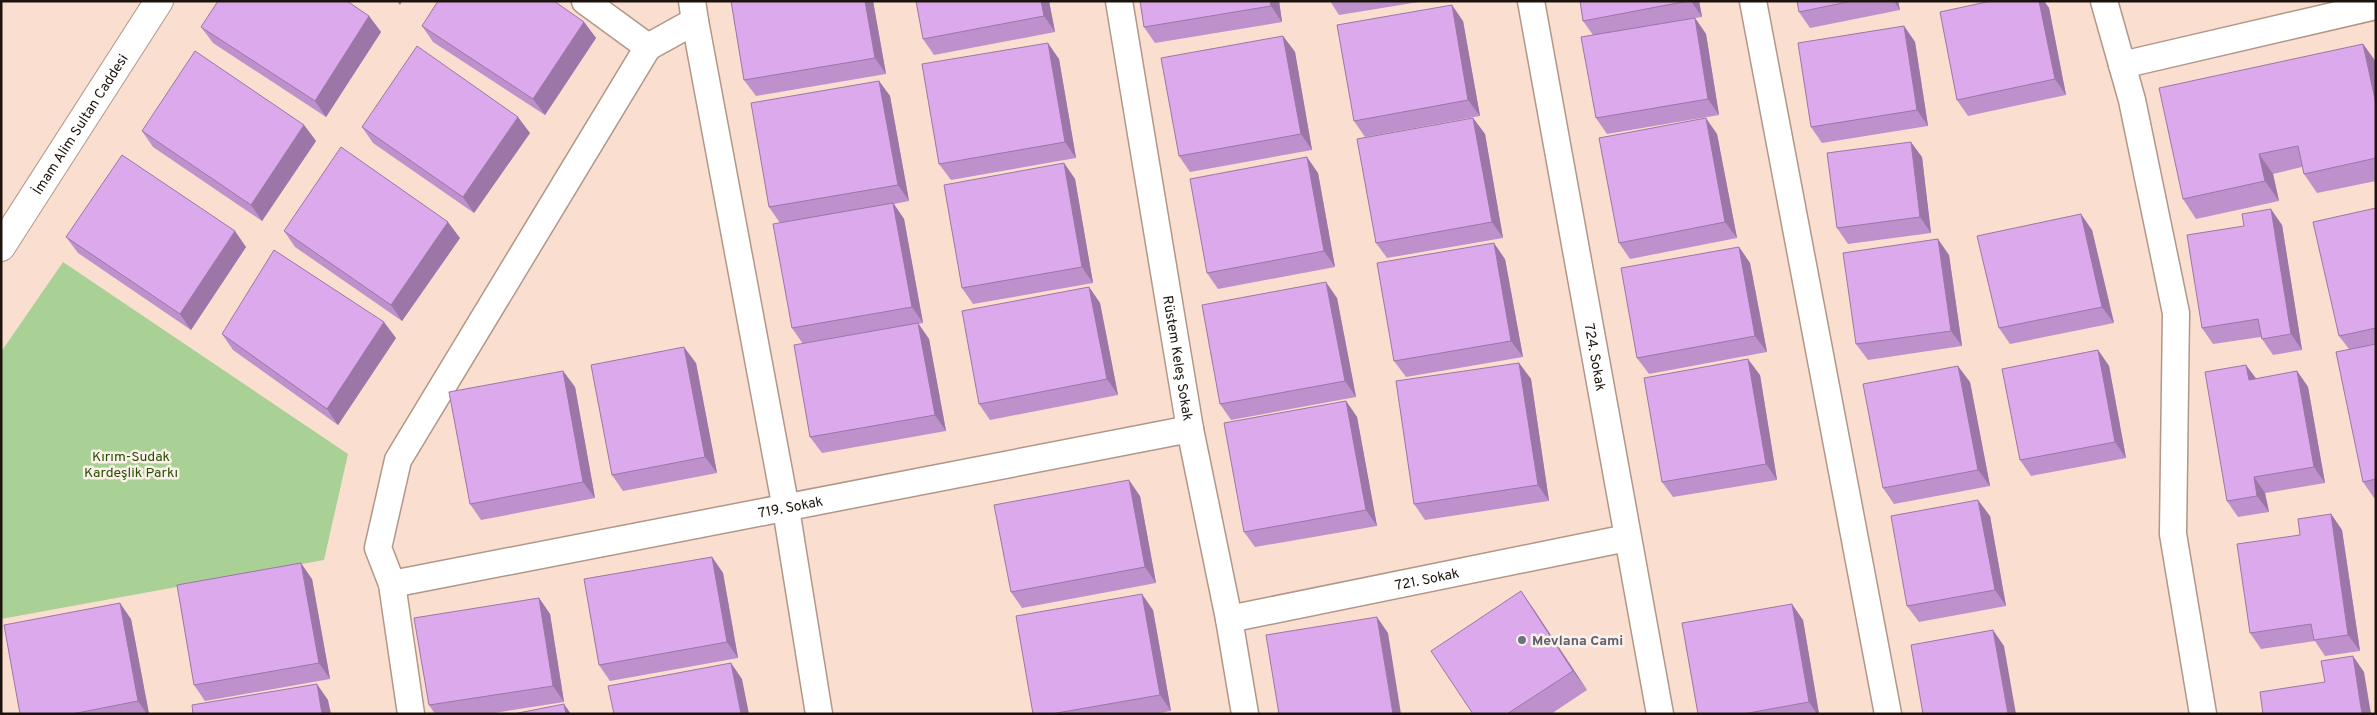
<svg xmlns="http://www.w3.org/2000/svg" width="2377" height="715" font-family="Overpass,sans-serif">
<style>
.green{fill:#aad195}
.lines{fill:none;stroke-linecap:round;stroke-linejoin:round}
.street-casing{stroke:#b09789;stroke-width:29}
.secondary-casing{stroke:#b09789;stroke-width:30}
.street{stroke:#fff;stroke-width:26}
.secondary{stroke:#fff;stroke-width:28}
.wall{fill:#be91cc}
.shaded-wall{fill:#9b76a6}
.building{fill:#dda9ed;stroke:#9b76a6}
.worship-dot{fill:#6b7280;stroke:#fbf0ea;stroke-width:2}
.labels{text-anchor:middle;stroke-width:5;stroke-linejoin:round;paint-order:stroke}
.street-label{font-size:14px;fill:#1c130d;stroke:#fbf0ea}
.park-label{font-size:14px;fill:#265001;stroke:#fbf0ea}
.worship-label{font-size:14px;font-weight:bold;fill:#5b616d;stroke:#fbf0ea;text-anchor:start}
</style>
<rect width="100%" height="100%" fill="#fadfd0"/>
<!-- green -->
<polygon class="green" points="63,262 348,454 324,560 1,619 1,352"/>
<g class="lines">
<!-- street casing -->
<g class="street-casing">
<g id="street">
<polyline points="585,1 648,47"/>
<path id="s1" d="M1119,1L1190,429L1229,619L1245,714"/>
<path id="s2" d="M1531,1L1660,714"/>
<polyline points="1753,1 1888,714"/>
<polyline points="2104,1 2132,100 2176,313 2173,534 2203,714"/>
<polyline points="695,21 786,509 819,714"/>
<polyline points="2122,65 2376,6"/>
<path id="s3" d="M392,584L1190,429"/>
<path id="s4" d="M1229,619L1627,538"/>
<polyline points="411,714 392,584 378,548 398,460 648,47 695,21 692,1"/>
</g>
</g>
<!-- secondary casing -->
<g class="secondary-casing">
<g id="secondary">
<path id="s5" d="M1,247L159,1"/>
</g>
</g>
<!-- street -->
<use href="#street" class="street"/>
<!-- secondary -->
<use href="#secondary" class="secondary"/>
</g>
<!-- wall -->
<g class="wall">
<polygon points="731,1 873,1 886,74 756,96 744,80"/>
<polygon points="1049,1 1055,32 934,55 923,39"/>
<polygon points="1140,1 1279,1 1282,22 1155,43 1144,27"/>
<polygon points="1330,1 1425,1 1339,15"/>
<polygon points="1580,1 1699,1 1702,17 1695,18 1706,34 1719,115 1607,134 1596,118 1593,35 1583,21"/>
<polygon points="1797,1 1898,1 1900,10 1810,28 1799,12"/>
<polygon points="1991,1 2044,1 2049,8 2066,95 1968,116 1957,100"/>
<polygon points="369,16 381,32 326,117 213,43 201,27"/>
<polygon points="1463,21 1480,116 1365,137 1354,121"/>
<polygon points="584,22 596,38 545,115 433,42 422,26"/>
<polygon points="1904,26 1915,42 1928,126 1822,143 1811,127"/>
<polygon points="1283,36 1295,52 1312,150 1190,172 1179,156"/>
<polygon points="2363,44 2376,62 2376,181 2317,193 2304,174 2302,167 2273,174 2279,201 2196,219 2183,199"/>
<polygon points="1059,59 1076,158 951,180 939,164"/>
<polygon points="879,81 890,96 909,201 894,204 904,219 923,323 918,324 929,339 946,431 822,453 810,437 803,344 792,328 780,223 769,207"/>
<polygon points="1473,118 1485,134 1503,238 1387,258 1376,243"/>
<polygon points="304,125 316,141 262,221 153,147 142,131"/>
<polygon points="362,127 530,133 474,213 373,143"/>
<polygon points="1717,134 1737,238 1630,259 1619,243"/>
<polygon points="1922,157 1931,233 1848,244 1837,228"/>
<polygon points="1064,163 1075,179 1093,283 973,304 962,288"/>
<polygon points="1318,173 1335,267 1218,289 1207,273"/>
<polygon points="2376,208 2376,497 2374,498 2363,482 2349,349 2339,336"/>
<polygon points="2282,225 2302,350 2273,355 2262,339 2261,337 2213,344 2202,328"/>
<polygon points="2092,230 2114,323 2010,344 1999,328"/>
<polygon points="284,231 460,238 402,321 295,247"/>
<polygon points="66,237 246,247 191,330 78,253"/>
<polygon points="1739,247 1750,263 1767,352 1649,374 1637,358"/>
<polygon points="1949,255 1962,346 1868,360 1856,344"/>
<polygon points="1505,259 1523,357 1406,377 1394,361"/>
<polygon points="1089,287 1100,303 1118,395 990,420 979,404"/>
<polygon points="1337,298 1356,397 1231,420 1220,404"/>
<polygon points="222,334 396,338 338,425 233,350"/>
<polygon points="2098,350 2109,366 2126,458 2031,476 2020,460"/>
<polygon points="696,363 717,473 623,491 612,475"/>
<polygon points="1519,363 1531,379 1549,501 1425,520 1414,504"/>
<polygon points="563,371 575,387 595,498 481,520 470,504"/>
<polygon points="2297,371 2308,387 2325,483 2265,493 2269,512 2238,517 2227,501 2256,379"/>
<polygon points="1760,375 1777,480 1673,497 1662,482"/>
<polygon points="1970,382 1990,486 1894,504 1883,488"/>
<polygon points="1346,401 1357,417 1377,526 1255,547 1244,532"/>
<polygon points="1140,496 1156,583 1022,608 1011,592"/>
<polygon points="2331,514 2342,530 2360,651 2325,656 2315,641 2261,649 2250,633 2300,535"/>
<polygon points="1990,516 2006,606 1919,622 1907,606"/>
<polygon points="712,557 723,573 738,658 610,681 599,665"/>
<polygon points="312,579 330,679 205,701 194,685"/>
<polygon points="1521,591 1587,690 1551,714 1473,714"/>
<polygon points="539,598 550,614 564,702 487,714 435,714 429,705"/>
<polygon points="1153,610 1171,711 1154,714 1033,714"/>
<polygon points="131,619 149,714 20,714"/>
<polygon points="1803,620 1819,714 1698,714"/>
</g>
<!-- shaded-wall -->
<g class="shaded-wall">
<polygon points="397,1 402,1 400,5"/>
<polygon points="865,1 873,1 886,74 875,58"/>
<polygon points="1041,1 1049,1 1055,32 1044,16"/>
<polygon points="1270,1 1279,1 1282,22 1271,6"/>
<polygon points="1691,1 1699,1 1702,17"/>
<polygon points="1894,1 1898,1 1900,10"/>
<polygon points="2039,1 2044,1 2049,8 2066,95 2055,79"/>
<polygon points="1452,5 1463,21 1480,116 1468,100"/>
<polygon points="369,16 381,32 326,117 315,101"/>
<polygon points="1695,18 1706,34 1719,115 1708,99"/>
<polygon points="584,22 596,38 545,115 533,99"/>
<polygon points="1904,26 1915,42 1928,126 1917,110"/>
<polygon points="1283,36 1295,52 1312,150 1301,134"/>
<polygon points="1048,43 1059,59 1076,158 1065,142"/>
<polygon points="2363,44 2376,62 2376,104"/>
<polygon points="879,81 890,96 909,201 898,185"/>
<polygon points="518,117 530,133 474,213 463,197"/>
<polygon points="1473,118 1485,134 1503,238 1492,222"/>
<polygon points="1706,118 1717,134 1737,238 1725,222"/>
<polygon points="304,125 316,141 262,221 251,205"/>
<polygon points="1911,142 1922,157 1931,233 1920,217"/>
<polygon points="2259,154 2273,174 2279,201 2265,181"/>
<polygon points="1307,157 1318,173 1335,267 1324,251"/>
<polygon points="1064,163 1075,179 1093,283 1082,267"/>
<polygon points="893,203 904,219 923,323 912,307"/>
<polygon points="2271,209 2282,225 2302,350 2291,334"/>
<polygon points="2081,214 2092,230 2114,323 2102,307"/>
<polygon points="448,222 460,238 402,321 391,305"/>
<polygon points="235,231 246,247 191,330 180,314"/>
<polygon points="1938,239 1949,255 1962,346 1951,331"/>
<polygon points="1494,243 1505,259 1523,357 1511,341"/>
<polygon points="1739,247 1750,263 1767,352 1755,336"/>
<polygon points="1326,282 1337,298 1356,397 1345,381"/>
<polygon points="1089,287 1100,303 1118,395 1107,379"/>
<polygon points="384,322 396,338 338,425 327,409"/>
<polygon points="918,323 929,339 946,431 935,415"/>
<polygon points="684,347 696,363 717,473 705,457"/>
<polygon points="2098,350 2109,366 2126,458 2115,442"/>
<polygon points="1748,359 1760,375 1777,480 1766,464"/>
<polygon points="1519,363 1531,379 1549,501 1538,485"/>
<polygon points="2246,365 2258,381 2249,380"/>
<polygon points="1958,366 1970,382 1990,486 1978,470"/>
<polygon points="563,371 575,387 595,498 583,482"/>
<polygon points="2297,371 2308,387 2325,483 2314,467"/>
<polygon points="1346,401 1357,417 1377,526 1366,510"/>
<polygon points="2254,477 2265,493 2269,512 2257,496"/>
<polygon points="1129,480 1140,496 1156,583 1145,567"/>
<polygon points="1978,500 1990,516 2006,606 1995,590"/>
<polygon points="2331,514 2342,530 2360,651 2348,635"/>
<polygon points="712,557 723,573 738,658 727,642"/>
<polygon points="301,563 312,579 330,679 319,663"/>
<polygon points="1521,591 1535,611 1587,690 1573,671"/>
<polygon points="1142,594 1153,610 1171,711 1160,695"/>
<polygon points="539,598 550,614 564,702 553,686"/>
<polygon points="120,603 131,619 149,714 147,714 138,701"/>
<polygon points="1792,604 1803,620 1819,714 1817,714 1809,702"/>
<polygon points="1377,617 1388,633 1401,714 1393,714"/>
<polygon points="1993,630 2004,646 2016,714 2008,714"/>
<polygon points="2353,656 2364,672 2371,714 2362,714"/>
<polygon points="731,663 742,679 749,714 741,714"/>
<polygon points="317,684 328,700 331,714 322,714"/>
<polygon points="564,704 571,714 566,714"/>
</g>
<!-- building -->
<g class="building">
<polygon points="218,1 347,1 369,16 315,101 201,27"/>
<polygon points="438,1 554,1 584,22 533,99 422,26"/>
<polygon points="731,1 865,1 875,58 744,80"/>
<polygon points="916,1 1041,1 1044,16 923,39"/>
<polygon points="1140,1 1270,1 1271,6 1144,27"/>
<polygon points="1580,1 1688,1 1583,21"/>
<polygon points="1797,1 1852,1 1799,12"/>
<polygon points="1991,1 2039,1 2055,79 1957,100 1940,12"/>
<polygon points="1452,5 1468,100 1354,121 1337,25"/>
<polygon points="1695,18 1708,99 1596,118 1581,37"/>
<polygon points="1904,26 1917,110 1811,127 1798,43"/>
<polygon points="1283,36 1301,134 1179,156 1161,58"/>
<polygon points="1048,43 1065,142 939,164 922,64"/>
<polygon points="2363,44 2376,104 2376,158 2304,174 2298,146 2259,154 2265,181 2183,199 2159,88"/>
<polygon points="417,46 518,117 463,197 362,127"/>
<polygon points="195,51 304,125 251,205 142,131"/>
<polygon points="879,81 898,185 769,207 751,103"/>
<polygon points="1473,118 1492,222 1376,243 1357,139"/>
<polygon points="1706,118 1725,222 1619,243 1599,138"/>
<polygon points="1911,142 1920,217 1837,228 1827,153"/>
<polygon points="341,147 448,222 391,305 284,231"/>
<polygon points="122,155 235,231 180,314 66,237"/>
<polygon points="1307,157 1324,251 1207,273 1190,179"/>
<polygon points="1064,163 1082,267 962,288 944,185"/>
<polygon points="893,203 912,307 792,328 773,224"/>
<polygon points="2376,208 2376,328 2339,336 2313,222"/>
<polygon points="2271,209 2291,334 2262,339 2258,319 2202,328 2187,235 2244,226 2242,214"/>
<polygon points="2081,214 2102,307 1999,328 1977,236"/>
<polygon points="1938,239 1951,331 1856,344 1843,253"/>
<polygon points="1494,243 1511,341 1394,361 1377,263"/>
<polygon points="1739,247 1755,336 1637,358 1621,268"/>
<polygon points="274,250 384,322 327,409 222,334"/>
<polygon points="1326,282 1345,381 1220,404 1202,305"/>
<polygon points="1089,287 1107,379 979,404 962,311"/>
<polygon points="918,323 935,415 810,437 794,345"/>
<polygon points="2376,344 2376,479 2363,482 2336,352"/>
<polygon points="684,347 705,457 612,475 591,365"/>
<polygon points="2098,350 2115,442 2020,460 2002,369"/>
<polygon points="1748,359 1766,464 1662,482 1644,378"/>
<polygon points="1519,363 1538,485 1414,504 1396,381"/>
<polygon points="2246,365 2249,380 2297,371 2314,467 2254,477 2257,496 2227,501 2205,372"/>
<polygon points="1958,366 1978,470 1883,488 1863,384"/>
<polygon points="563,371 583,482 470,504 449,392"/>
<polygon points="1346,401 1366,510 1244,532 1224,423"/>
<polygon points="1129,480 1145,567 1011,592 994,505"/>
<polygon points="1978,500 1995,590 1907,606 1891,516"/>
<polygon points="2331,514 2348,635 2314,640 2311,624 2250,633 2237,544 2300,535 2298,519"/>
<polygon points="712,557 727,642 599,665 584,579"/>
<polygon points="301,563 319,663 194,685 177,585"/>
<polygon points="1521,591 1573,671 1507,714 1473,714 1431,651"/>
<polygon points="1142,594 1160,695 1051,714 1033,714 1016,616"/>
<polygon points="539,598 553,686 429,705 414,618"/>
<polygon points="120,603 138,701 72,714 20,714 4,625"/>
<polygon points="1792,604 1809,702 1743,714 1698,714 1682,623"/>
<polygon points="1377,617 1393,714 1279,714 1266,635"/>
<polygon points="1993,630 2008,714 1923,714 1911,645"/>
<polygon points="2353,656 2362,714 2263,714 2260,692 2325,682 2321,661"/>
<polygon points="731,663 741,714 614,714 608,686"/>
<polygon points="317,684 322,714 193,714 192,705"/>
<polygon points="564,704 566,714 513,714"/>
</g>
<!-- markers -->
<circle class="worship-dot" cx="1522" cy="640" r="5"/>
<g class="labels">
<!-- street labels -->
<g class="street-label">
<text dy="5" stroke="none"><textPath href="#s5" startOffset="146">İmam Alim Sultan Caddesi</textPath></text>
<text dy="5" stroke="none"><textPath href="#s1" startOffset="362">Rüstem Keleş Sokak</textPath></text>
<text dy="5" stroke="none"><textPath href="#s2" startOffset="362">724. Sokak</textPath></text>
<text dy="5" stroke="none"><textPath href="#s3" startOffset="406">719. Sokak</textPath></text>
<text dy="5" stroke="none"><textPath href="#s4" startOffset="202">721. Sokak</textPath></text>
</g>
<!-- park labels -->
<g class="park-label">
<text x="131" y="461">Kırım-Sudak<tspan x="131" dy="16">Kardeşlik Parkı</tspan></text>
</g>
<!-- worship labels -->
<g class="worship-label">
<text x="1532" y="645">Mevlana Cami</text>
</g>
</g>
<!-- border -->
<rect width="2377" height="715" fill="none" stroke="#1c130d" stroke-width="5"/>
</svg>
